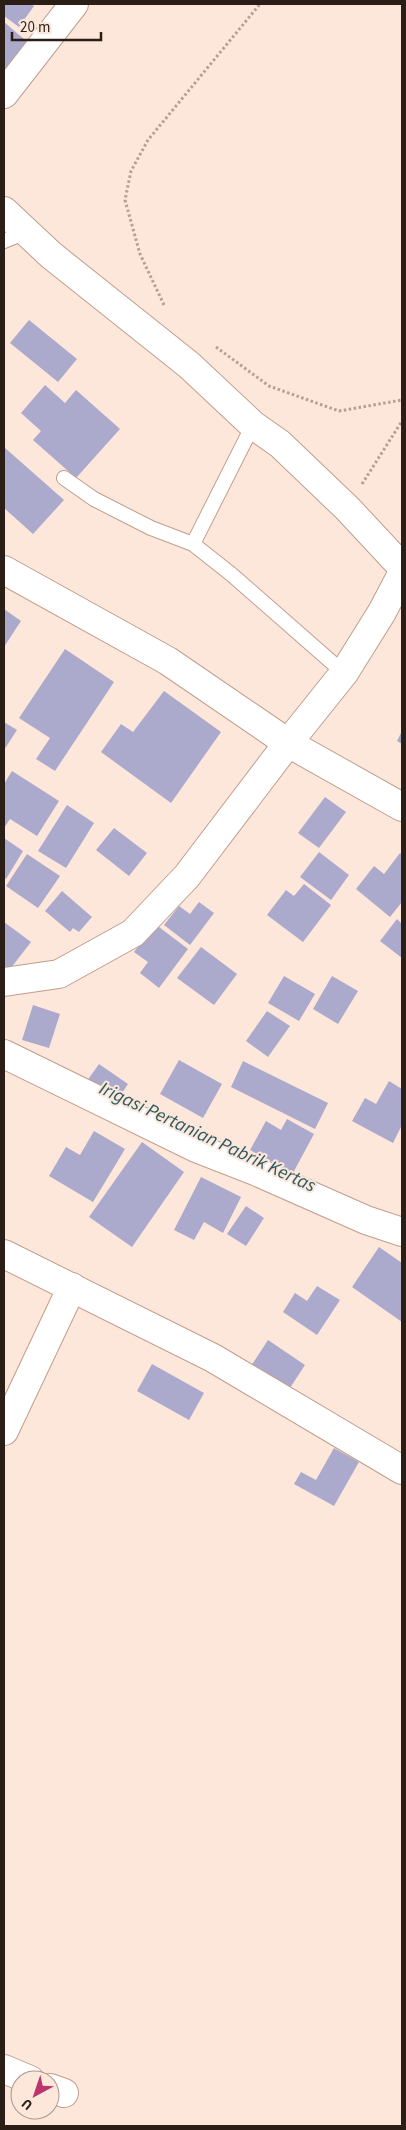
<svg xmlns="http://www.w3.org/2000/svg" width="406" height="2130" font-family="'Source Sans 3',sans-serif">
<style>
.building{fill:#abaacc}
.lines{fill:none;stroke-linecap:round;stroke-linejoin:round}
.lane-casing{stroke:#c09e8b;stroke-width:16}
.street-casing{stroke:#c09e8b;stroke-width:30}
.path{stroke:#b3a096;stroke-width:3;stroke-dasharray:2.5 2.5;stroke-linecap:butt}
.lane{stroke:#fff;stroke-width:14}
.street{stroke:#fff;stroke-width:28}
.labels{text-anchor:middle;stroke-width:4;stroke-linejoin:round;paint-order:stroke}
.water-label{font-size:19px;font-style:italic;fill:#295a60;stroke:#fde7db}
</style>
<rect width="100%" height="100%" fill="#fde7db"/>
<!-- building -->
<g class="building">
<polygon points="5,4 31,4 34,6 19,27 4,16"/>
<polygon points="4,22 31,45 4,77"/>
<polygon points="29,320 77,359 58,382 10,343"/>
<polygon points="45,385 65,403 76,390 120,429 76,478 33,440 41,431 21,413"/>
<polygon points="4,447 64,500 33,534 4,508"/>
<polygon points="4,609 21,621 4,647"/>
<polygon points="65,649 114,682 55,771 36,759 50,738 19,718"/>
<polygon points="164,691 221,732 171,803 101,752 121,724 133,732"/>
<polygon points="4,722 17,730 4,750"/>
<polygon points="402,731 402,744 397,741"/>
<polygon points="12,771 59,801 37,836 10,819 4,828 4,784"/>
<polygon points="325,797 346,812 319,848 298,833"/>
<polygon points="67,805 94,823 66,868 38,851"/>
<polygon points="114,828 147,853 129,876 96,850"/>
<polygon points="4,838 23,851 6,879 4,877"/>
<polygon points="319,852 349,875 331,900 300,877"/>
<polygon points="400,853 402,855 402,902 390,917 356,889 374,866 384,874"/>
<polygon points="27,854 60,876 38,908 6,886"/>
<polygon points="304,884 331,905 303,942 267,915 286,890 294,896"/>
<polygon points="62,891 92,917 79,932 73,928 70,932 45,911"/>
<polygon points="199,902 214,913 190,945 164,925 179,906 190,914"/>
<polygon points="397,919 402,924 402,958 380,941"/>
<polygon points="4,922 31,942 7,973 4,971"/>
<polygon points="155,924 188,949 159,988 140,973 148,962 134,952"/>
<polygon points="201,947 237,974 214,1005 177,978"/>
<polygon points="284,976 315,994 299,1021 268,1003"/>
<polygon points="332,976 358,991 338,1024 313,1009"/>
<polygon points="33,1005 60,1014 49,1048 22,1040"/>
<polygon points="267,1011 290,1026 268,1057 246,1041"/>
<polygon points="179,1060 222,1084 203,1118 160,1094"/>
<polygon points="243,1061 328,1103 315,1129 231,1087"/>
<polygon points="99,1064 128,1084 116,1102 87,1081"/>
<polygon points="389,1081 402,1089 402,1125 393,1143 352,1121 365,1098 376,1104"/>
<polygon points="287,1119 314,1134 293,1173 250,1150 266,1121 281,1130"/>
<polygon points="94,1131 125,1149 93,1202 49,1176 66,1147 80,1155"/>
<polygon points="142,1142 184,1172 132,1247 89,1217"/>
<polygon points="201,1177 241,1197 223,1233 204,1222 194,1240 174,1230"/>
<polygon points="246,1206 264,1218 246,1246 227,1234"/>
<polygon points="379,1247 402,1263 402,1322 352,1287"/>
<polygon points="317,1286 340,1300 317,1335 283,1312 295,1293 307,1301"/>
<polygon points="268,1340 305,1365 288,1391 251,1366"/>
<polygon points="152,1364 204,1393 189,1420 137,1391"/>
<polygon points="334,1448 359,1462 334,1506 294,1484 301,1472 316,1480"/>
</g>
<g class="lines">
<!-- lane casing -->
<g class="lane-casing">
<g id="lane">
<polyline points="4,241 26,232"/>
<polyline points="64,478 94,499 151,528 193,544 231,574 344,673"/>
<polyline points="193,544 253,425"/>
</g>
</g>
<!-- street casing -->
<g class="street-casing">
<g id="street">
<polyline points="4,94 74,4"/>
<polyline points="4,211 51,255 189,365 253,425 280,444 347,508 402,567"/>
<polyline points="4,570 168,661 288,743 402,807"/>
<polyline points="4,982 59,974 133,933 187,876 288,743 344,673 382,612 402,574"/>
<polyline points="4,1054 196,1148 255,1171 366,1220 402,1232"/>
<polyline points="4,1254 213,1358 402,1470"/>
<polyline points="4,1431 72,1287"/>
<polyline points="4,2069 30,2080"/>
<polyline points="50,2088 64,2093"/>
</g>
</g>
<!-- path -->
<g class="path">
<polyline points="164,305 140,254 125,200 131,171 148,140 260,4"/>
<polyline points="216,347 269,386 339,411 402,400"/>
<polyline points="362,484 402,421"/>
</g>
<!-- lane -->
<use href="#lane" class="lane"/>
<!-- street -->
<use href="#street" class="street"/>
</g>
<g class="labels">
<!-- water labels -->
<g class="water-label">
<text transform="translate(208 1136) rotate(25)" y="7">Irigasi Pertanian Pabrik Kertas</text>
</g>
</g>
<!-- border -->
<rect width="406" height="2130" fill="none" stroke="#2b1e17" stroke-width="10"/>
<!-- north arrow -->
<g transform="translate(35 2095) rotate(220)"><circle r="24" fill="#fde7db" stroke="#a9978d"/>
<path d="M0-4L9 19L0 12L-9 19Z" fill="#bc336e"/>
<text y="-8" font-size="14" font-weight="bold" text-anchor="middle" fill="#2b1e17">U</text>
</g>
<!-- scale -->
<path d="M12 32v8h89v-8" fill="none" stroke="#2b1e17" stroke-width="2.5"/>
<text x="20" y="32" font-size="15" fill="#2b1e17" stroke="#fde7db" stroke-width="4" paint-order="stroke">20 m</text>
</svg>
